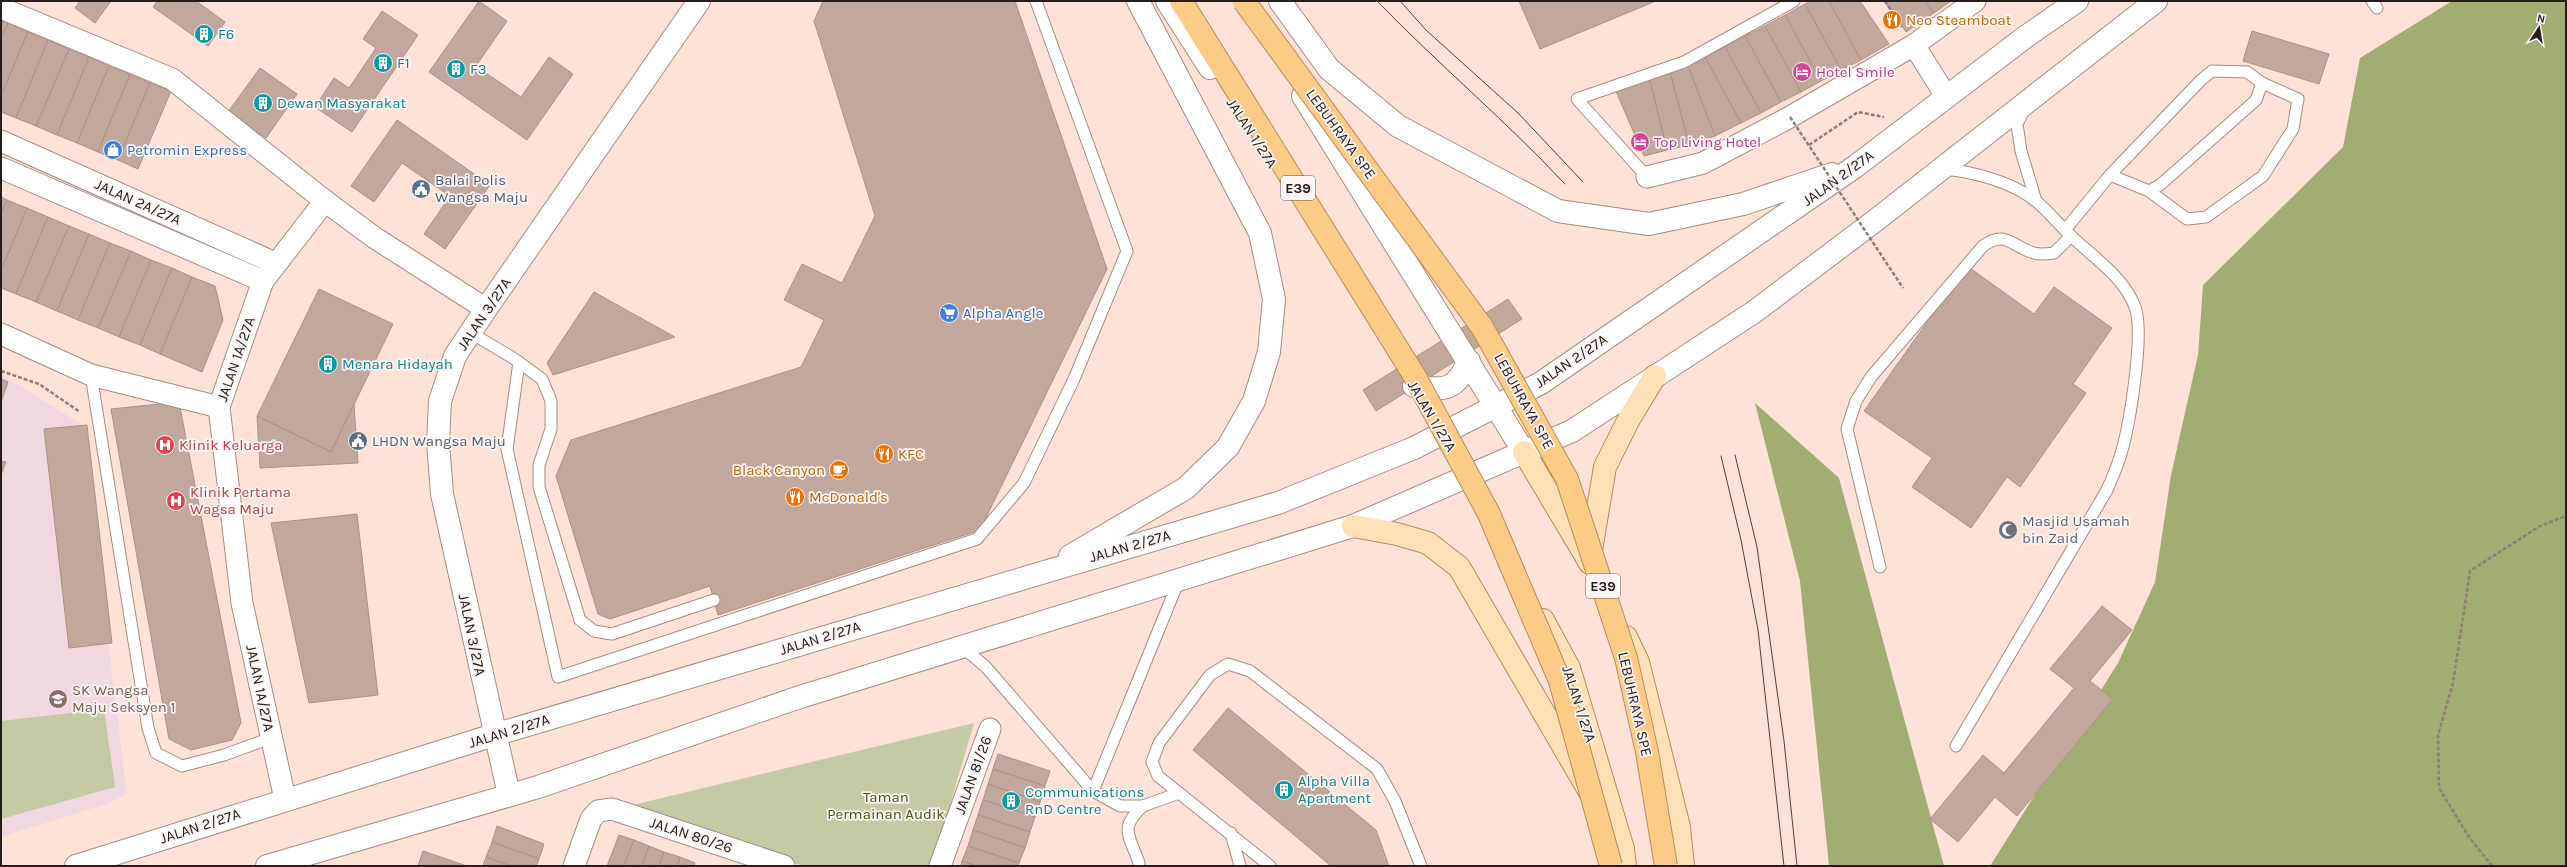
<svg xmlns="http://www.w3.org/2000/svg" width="2567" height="867" font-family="Karla,sans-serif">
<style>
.education{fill:#f1d8e0}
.green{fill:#c3caa4}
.forest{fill:#a2ad74}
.building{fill:#c2a79c;stroke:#ab9187}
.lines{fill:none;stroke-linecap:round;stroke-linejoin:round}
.service-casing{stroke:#a58b81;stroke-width:13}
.minor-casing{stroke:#a58b81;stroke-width:23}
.tertiary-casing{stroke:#a58b81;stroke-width:24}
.secondary-casing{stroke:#a58b81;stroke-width:24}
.primary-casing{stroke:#b18e60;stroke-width:24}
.motorway-casing{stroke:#b18e60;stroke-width:24}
.path{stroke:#917e77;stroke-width:2.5;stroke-dasharray:4 2;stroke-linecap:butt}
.service{stroke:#fff;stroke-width:11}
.minor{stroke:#fff;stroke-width:21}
.tertiary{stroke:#fff;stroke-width:22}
.secondary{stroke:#fff;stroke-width:22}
.primary{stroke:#fde0b6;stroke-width:22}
.motorway{stroke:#fccb86;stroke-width:22}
.tram{stroke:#4e413c;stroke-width:1}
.motorway-bridge-casing{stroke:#b18e60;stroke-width:24;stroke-linecap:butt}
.path-bridge{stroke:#917e77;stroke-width:2.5;stroke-dasharray:4 2;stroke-linecap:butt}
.motorway-bridge{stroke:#fccb86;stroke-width:22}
.labels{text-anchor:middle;stroke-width:3.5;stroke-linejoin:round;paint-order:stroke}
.shield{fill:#fbf5f3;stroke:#665d5a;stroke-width:1}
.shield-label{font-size:14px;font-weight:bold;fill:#261c19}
.food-label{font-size:15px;fill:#c56008;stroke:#fbf5f3;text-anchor:start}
.culture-label{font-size:15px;fill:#0d838f;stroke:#fbf5f3;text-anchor:start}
.hotel-label{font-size:15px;fill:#b23c85;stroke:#fbf5f3;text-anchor:start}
.street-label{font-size:15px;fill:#261c19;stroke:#fbf5f3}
.shop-label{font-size:15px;fill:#366cbe;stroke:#fbf5f3;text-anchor:start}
.service-label{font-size:15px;fill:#4e5e75;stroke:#fbf5f3;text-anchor:start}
.health-label{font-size:15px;fill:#be3a42;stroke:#fbf5f3;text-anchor:start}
.worship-label{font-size:15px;fill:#5b616d;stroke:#fbf5f3;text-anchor:start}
.education-label{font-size:15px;fill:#785e54;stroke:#fbf5f3;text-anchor:start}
.park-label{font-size:15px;fill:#49510f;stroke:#fbf5f3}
</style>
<rect width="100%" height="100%" fill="#ffe2d7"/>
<!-- education -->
<polygon class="education" points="1,374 81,424 127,794 110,803 1,837"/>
<!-- green -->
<g class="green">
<polygon points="104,709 115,787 1,819 1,721"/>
<polygon points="974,723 932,866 803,866 624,807"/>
</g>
<!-- forest -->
<g class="forest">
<polygon points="2452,1 2566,1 2566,866 1990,866 2118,663 2155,582 2171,475 2198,355 2203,285 2343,147 2360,58"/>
<polygon points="1755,403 1839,478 1944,866 1829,866 1800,581"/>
</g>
<!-- building -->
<g class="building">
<polygon points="80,1 111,1 95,23 75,8"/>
<polygon points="157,1 196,1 225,22 208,46 153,7"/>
<polygon points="479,1 507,21 476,66 521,97 549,57 573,74 527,140 429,72"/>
<polygon points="823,1 1015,1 1107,269 980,530 718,615 710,586 610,619 598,614 556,476 571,440 801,367 824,320 784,300 802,264 842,283 875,216 814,21"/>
<polygon points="1519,1 1656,1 1540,49"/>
<polygon points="1811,1 1829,1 1861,60 1841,70 1805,4"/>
<polygon points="1829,1 1860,1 1889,44 1861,60"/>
<polygon points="1884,1 1925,1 1934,13 1906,32"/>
<polygon points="1925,1 1951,1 1934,13"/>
<polygon points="1805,4 1841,70 1821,81 1785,15"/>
<polygon points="382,11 418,35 352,132 315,107 334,78 349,88 376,48 363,39"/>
<polygon points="1785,15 1821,81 1801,92 1765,26"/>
<polygon points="1,21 8,23 1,39"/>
<polygon points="8,23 28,32 1,96 1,39"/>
<polygon points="1765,26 1801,92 1781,102 1745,36"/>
<polygon points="2252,31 2329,54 2319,84 2243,61"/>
<polygon points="28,32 48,40 16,118 1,112 1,96"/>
<polygon points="1745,36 1781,102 1761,113 1725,47"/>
<polygon points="48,40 69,49 36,126 16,118"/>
<polygon points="1725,47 1761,113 1741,123 1705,57"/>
<polygon points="69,49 89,57 57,135 36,126"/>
<polygon points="89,57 109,66 77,143 57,135"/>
<polygon points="1705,57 1741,123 1715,136 1688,66"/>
<polygon points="109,66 130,74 98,152 77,143"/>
<polygon points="1688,66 1715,136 1689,145 1670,72"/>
<polygon points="260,68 297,94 266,138 228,112"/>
<polygon points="1670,72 1689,145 1667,150 1649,77"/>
<polygon points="130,74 150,83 118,160 98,152"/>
<polygon points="1649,77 1667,150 1644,156 1614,87"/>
<polygon points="150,83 171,91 138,169 118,160"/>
<polygon points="397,120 490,185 445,249 424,234 450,196 402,163 374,202 351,186"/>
<polygon points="1,197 7,200 1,214"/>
<polygon points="7,200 27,208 1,271 1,214"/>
<polygon points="27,208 48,217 16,294 1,288 1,271"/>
<polygon points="48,217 69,226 36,302 16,294"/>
<polygon points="69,226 89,234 57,311 36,302"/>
<polygon points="89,234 110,243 78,320 57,311"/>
<polygon points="110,243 131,251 98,328 78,320"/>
<polygon points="131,251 151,260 119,337 98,328"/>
<polygon points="151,260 172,268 140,345 119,337"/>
<polygon points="1967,266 2034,314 2054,287 2112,328 2073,384 2086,393 2020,487 2007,477 1971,528 1912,487 1932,458 1864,411"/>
<polygon points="172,268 192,277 160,354 140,345"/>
<polygon points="192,277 215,286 223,320 202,372 160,354"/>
<polygon points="319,289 393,324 331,452 257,416"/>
<polygon points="594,292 675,337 553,375 547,363"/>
<polygon points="1508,299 1522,319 1376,411 1363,390"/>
<polygon points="1,379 8,382 1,402"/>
<polygon points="179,402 241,723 232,740 191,750 169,739 111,409"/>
<polygon points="354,404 358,463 260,468 257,416 331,452"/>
<polygon points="87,425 112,643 69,648 44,429"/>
<polygon points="1,461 6,462 1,475"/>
<polygon points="357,514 378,695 309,703 271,523"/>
<polygon points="2102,606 2132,630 2090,681 2113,699 2017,816 1995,797 1958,842 1930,819 1983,755 2004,773 2074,688 2050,669"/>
<polygon points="1228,708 1376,830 1389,866 1331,866 1193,750"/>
<polygon points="998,754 1050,771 1045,786 993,769"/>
<polygon points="993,769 1045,786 1040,802 988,784"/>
<polygon points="988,784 1040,802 1035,817 983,800"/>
<polygon points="983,800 1035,817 1030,832 978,815"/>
<polygon points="978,815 1030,832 1025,848 973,830"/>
<polygon points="497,826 544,844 539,859 492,842"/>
<polygon points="973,830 1025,848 1019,863 968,846"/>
<polygon points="619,835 634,840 624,866 607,866"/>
<polygon points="634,840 649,846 642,866 624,866"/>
<polygon points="492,842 539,859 536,866 511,866 486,857"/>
<polygon points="649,846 664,852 659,866 642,866"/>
<polygon points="968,846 1019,863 1018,866 976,866 962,861"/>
<polygon points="423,851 467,866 418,866"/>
<polygon points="664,852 680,857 677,866 659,866"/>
<polygon points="486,857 511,866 483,866"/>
<polygon points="680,857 695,863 694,866 677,866"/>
<polygon points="962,861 976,866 961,866"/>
</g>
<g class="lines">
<!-- service casing -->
<g class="service-casing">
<g id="service">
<polyline points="2372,1 2377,8"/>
<polyline points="2024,110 2017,124 2021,151 2036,201"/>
<path d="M1944,169C1974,172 2013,182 2037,202C2049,212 2059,225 2071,236C2094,258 2124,277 2135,307C2145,334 2129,431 2119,460C2116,470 2111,480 2107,490L1956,746"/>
<polyline points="1647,177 1577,99 1684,62 1794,1"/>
<polyline points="2149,191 2160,185 2256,100 2262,83"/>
<polyline points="2065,230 2110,175 2201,80 2212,71 2247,72 2262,83 2298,99 2293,129 2263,176 2206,217 2187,219 2149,191 2110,175"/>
<polyline points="471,333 513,358 542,379 551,401 551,429 539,465 539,487 580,620 594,631 612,634 714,600"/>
<polyline points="519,362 507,449 558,677 977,539 1024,483 1074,379 1127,251 1036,1"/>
<polyline points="91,375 148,728 156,753 182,766 224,755 271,738"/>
<path d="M1880,567L1847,429L1856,401L1871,377L1983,246C2006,229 2012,247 2034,253C2040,255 2047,254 2054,253L2071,236"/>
<polyline points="962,647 985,666 1093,791 1120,806 1143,806 1179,793"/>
<polyline points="1093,791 1179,580"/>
<polyline points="1231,833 1240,866"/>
<path d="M1139,863C1130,836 1118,828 1143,806"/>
<polyline points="1270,866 1158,776 1152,762 1159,743 1210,675 1228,664 1250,671 1377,769 1395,801 1421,866"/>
</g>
</g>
<!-- minor casing -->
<g class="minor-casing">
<g id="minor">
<polyline points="1,8 172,79 325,201"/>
<polyline points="1914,45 1946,96"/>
<polyline points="1,141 275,263"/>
<polyline points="1,168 263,281"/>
<polyline points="1647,177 1703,163 1790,117 1914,45 1975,1"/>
<polyline points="1,334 91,375 219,407"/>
<polyline points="285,799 242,603 219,407 263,281 325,201 375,238 486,309"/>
<polyline points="574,866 591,819 598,811 612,809 784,866"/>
<polyline points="940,866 990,729"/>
</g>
</g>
<!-- tertiary casing -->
<g class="tertiary-casing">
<polyline id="tertiary" points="509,795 442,494 438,443 440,401 455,356 486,309 699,1"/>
</g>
<!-- secondary casing -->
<g class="secondary-casing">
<g id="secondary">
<polyline points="1167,1 1210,68"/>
<polyline points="1280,1 1329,69 1398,126 1558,211 1649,224 1743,204 1832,174"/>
<polyline points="1303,96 1524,452"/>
<path d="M1414,386C1445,391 1455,391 1469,361"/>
<polyline points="1070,556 1186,488 1228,447 1254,401 1269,352 1274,299 1260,233 1138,1"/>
<polyline points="76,866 494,735 1278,503 1414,448 1541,383 1856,166 2024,38 2077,1"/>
<polyline points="267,866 538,787 800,697 1353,526 1572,431 1754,312 1876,220 2156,1"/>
</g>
</g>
<!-- primary casing -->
<g class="primary-casing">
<g id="primary">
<polyline points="1524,452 1590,563"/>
<polyline points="1353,526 1397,534 1428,543 1459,567 1623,849"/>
<polyline points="1590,556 1605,467 1629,419 1655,376"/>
<polyline points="1543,620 1569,668 1623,849 1625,866"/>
<polyline points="1626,637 1638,662 1679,827 1683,866"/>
</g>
</g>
<!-- motorway casing -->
<g class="motorway-casing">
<polyline id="motorway" points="1181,1 1414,375"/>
</g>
<!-- path -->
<g class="path">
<polyline points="1885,1 1902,27"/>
<polyline points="1809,145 1858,112 1884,117"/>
<polyline points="1,371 39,384 80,412"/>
<polyline points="2492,866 2469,837 2439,788 2438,735 2453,683 2470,571 2540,526 2566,516"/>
</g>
<!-- service -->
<use href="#service" class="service"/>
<!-- minor -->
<use href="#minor" class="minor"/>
<!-- tertiary -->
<use href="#tertiary" class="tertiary"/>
<!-- secondary -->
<use href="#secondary" class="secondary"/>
<!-- primary -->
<use href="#primary" class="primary"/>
<!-- motorway -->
<use href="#motorway" class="motorway"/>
<!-- tram -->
<g class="tram">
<path d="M1377,1C1438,64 1505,120 1565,184"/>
<polyline points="1400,1 1426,30 1518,113 1583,182"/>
<polyline points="1735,455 1757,547 1784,741 1797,866"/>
<polyline points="1721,456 1741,540 1758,630 1784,866"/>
</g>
<!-- motorway-bridge casing -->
<g class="motorway-bridge-casing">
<g id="motorway-bridge">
<polyline points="1244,1 1482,327 1567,479 1626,658 1647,752 1666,866"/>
<polyline points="1414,375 1489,514 1560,681 1611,866"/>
</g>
</g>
<!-- path-bridge -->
<polyline class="path-bridge" points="1790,117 1903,288"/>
<!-- motorway-bridge -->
<use href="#motorway-bridge" class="motorway-bridge"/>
</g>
<!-- icons -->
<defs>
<g id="restaurant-disc" transform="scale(1)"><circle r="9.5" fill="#e8710a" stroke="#fbf5f3"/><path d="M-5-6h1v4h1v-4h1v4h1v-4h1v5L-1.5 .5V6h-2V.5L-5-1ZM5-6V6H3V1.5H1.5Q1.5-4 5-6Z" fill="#fff"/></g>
<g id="building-disc" transform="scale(1)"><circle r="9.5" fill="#0f9aa8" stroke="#fbf5f3"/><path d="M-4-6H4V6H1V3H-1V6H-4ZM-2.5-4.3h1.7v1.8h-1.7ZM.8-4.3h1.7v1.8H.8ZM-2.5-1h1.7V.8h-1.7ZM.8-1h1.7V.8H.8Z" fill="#fff"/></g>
<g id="hotel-disc" transform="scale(1)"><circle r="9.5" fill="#d1479c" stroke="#fbf5f3"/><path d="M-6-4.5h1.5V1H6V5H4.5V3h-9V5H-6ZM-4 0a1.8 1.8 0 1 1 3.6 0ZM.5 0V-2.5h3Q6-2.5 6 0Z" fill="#fff"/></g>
<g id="shop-disc" transform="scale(1)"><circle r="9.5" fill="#3f7fe0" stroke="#fbf5f3"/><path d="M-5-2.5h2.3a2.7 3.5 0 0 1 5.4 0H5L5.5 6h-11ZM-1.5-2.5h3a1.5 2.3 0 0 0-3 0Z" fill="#fff"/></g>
<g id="civic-disc" transform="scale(1)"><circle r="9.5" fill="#5c6f8a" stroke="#fbf5f3"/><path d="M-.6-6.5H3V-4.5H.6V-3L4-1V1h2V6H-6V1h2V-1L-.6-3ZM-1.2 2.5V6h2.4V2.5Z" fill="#fff"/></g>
<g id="supermarket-disc" transform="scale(1)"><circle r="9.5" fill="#3f7fe0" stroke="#fbf5f3"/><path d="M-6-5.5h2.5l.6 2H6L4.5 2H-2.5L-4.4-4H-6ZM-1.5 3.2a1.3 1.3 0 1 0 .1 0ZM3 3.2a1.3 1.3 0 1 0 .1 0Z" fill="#fff"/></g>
<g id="hospital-disc" transform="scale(1)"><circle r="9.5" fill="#e0444e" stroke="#fbf5f3"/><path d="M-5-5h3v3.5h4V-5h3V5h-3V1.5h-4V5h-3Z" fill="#fff"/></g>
<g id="cafe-disc" transform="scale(1)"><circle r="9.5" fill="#e8710a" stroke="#fbf5f3"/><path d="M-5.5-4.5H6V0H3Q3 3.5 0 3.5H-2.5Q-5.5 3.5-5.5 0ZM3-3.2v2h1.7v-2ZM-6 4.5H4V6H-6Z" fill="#fff"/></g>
<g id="mosque-disc" transform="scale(1)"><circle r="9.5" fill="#6b7280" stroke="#fbf5f3"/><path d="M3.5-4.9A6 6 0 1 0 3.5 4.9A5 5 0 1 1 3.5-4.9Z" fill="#fff"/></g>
<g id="school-disc" transform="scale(1)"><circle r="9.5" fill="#8d6e63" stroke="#fbf5f3"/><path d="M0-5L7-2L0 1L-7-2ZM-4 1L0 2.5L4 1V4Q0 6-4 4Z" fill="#fff"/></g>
</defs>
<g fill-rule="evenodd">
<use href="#restaurant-disc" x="1892" y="20"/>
<use href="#building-disc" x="204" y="34"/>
<use href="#building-disc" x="383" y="63"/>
<use href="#building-disc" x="456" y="69"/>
<use href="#hotel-disc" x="1802" y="72"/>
<use href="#building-disc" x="263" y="103"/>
<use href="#hotel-disc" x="1640" y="142"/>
<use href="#shop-disc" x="113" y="150"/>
<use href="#civic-disc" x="421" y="189"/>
<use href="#supermarket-disc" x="949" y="313"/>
<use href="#building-disc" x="328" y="364"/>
<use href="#civic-disc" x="358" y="441"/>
<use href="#hospital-disc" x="165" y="445"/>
<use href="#restaurant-disc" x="884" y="454"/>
<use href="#cafe-disc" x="839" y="470"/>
<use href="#restaurant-disc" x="795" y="497"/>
<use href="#hospital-disc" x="176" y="501"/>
<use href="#mosque-disc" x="2008" y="530"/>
<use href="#school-disc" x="58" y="699"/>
<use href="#building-disc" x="1284" y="790"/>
<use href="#building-disc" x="1011" y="801"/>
</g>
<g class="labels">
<!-- shield labels -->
<g class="shield">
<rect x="1281" y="176" width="34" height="24" rx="3"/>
<rect x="1586" y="574" width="34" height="24" rx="3"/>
</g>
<g class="shield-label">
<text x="1298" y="193">E39</text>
<text x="1603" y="591">E39</text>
</g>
<!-- food labels -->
<g class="food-label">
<text x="1906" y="25">Neo Steamboat</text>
<text x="898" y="459">KFC</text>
<text x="825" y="475" text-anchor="end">Black Canyon</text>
<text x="809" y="502">McDonald's</text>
</g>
<!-- culture labels -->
<g class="culture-label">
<text x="218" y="39">F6</text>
<text x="397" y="68">F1</text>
<text x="470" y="74">F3</text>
<text x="277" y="108">Dewan Masyarakat</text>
<text x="342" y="369">Menara Hidayah</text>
<text x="1298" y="786">Alpha Villa<tspan x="1298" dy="17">Apartment</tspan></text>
<text x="1025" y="797">Communications<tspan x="1025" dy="17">RnD Centre</tspan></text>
</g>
<!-- hotel labels -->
<g class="hotel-label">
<text x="1816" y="77">Hotel Smile</text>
<text x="1654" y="147">Top Living Hotel</text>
</g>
<!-- street labels -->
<g class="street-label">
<text transform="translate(1252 133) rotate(57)" y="5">JALAN 1/27A</text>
<text transform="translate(1341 134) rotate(54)" y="5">LEBUHRAYA SPE</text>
<text transform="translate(1838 178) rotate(-36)" y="5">JALAN 2/27A</text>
<text transform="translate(138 202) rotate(24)" y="5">JALAN 2A/27A</text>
<text transform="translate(484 314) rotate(-56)" y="5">JALAN 3/27A</text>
<text transform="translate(236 359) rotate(-71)" y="5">JALAN 1A/27A</text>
<text transform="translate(1571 361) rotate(-34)" y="5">JALAN 2/27A</text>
<text transform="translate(1524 401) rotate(61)" y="5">LEBUHRAYA SPE</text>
<text transform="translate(1432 416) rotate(59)" y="5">JALAN 1/27A</text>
<text transform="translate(1130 546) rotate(-16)" y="5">JALAN 2/27A</text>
<text transform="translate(472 635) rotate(78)" y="5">JALAN 3/27A</text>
<text transform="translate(820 638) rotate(-17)" y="5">JALAN 2/27A</text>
<text transform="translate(260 688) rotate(78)" y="5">JALAN 1A/27A</text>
<text transform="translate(1579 704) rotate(72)" y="5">JALAN 1/27A</text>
<text transform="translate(1635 704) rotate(77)" y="5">LEBUHRAYA SPE</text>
<text transform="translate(509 731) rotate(-17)" y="5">JALAN 2/27A</text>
<text transform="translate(973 775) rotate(-70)" y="5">JALAN 81/26</text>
<text transform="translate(200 826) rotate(-18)" y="5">JALAN 2/27A</text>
<text transform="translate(691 835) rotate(18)" y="5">JALAN 80/26</text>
</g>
<!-- shop labels -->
<g class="shop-label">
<text x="127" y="155">Petromin Express</text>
<text x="963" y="318">Alpha Angle</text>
</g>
<!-- service labels -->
<g class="service-label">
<text x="435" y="185">Balai Polis<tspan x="435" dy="17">Wangsa Maju</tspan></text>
<text x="372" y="446">LHDN Wangsa Maju</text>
</g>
<!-- health labels -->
<g class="health-label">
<text x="179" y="450">Klinik Keluarga</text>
<text x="190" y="497">Klinik Pertama<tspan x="190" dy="17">Wagsa Maju</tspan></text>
</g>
<!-- worship labels -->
<g class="worship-label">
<text x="2022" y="526">Masjid Usamah<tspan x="2022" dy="17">bin Zaid</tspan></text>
</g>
<!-- education labels -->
<g class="education-label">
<text x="72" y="695">SK Wangsa<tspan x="72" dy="17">Maju Seksyen 1</tspan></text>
</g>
<!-- park labels -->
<g class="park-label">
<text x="886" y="802">Taman<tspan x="886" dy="17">Permainan Audik</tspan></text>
</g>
</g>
<!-- border -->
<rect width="2567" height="867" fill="none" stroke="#261c19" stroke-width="4"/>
<!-- north arrow -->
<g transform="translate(2539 28) rotate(12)" stroke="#fbf5f3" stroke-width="3" paint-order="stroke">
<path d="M0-3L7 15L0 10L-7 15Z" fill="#261c19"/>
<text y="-6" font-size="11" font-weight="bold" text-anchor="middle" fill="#261c19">N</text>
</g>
</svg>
